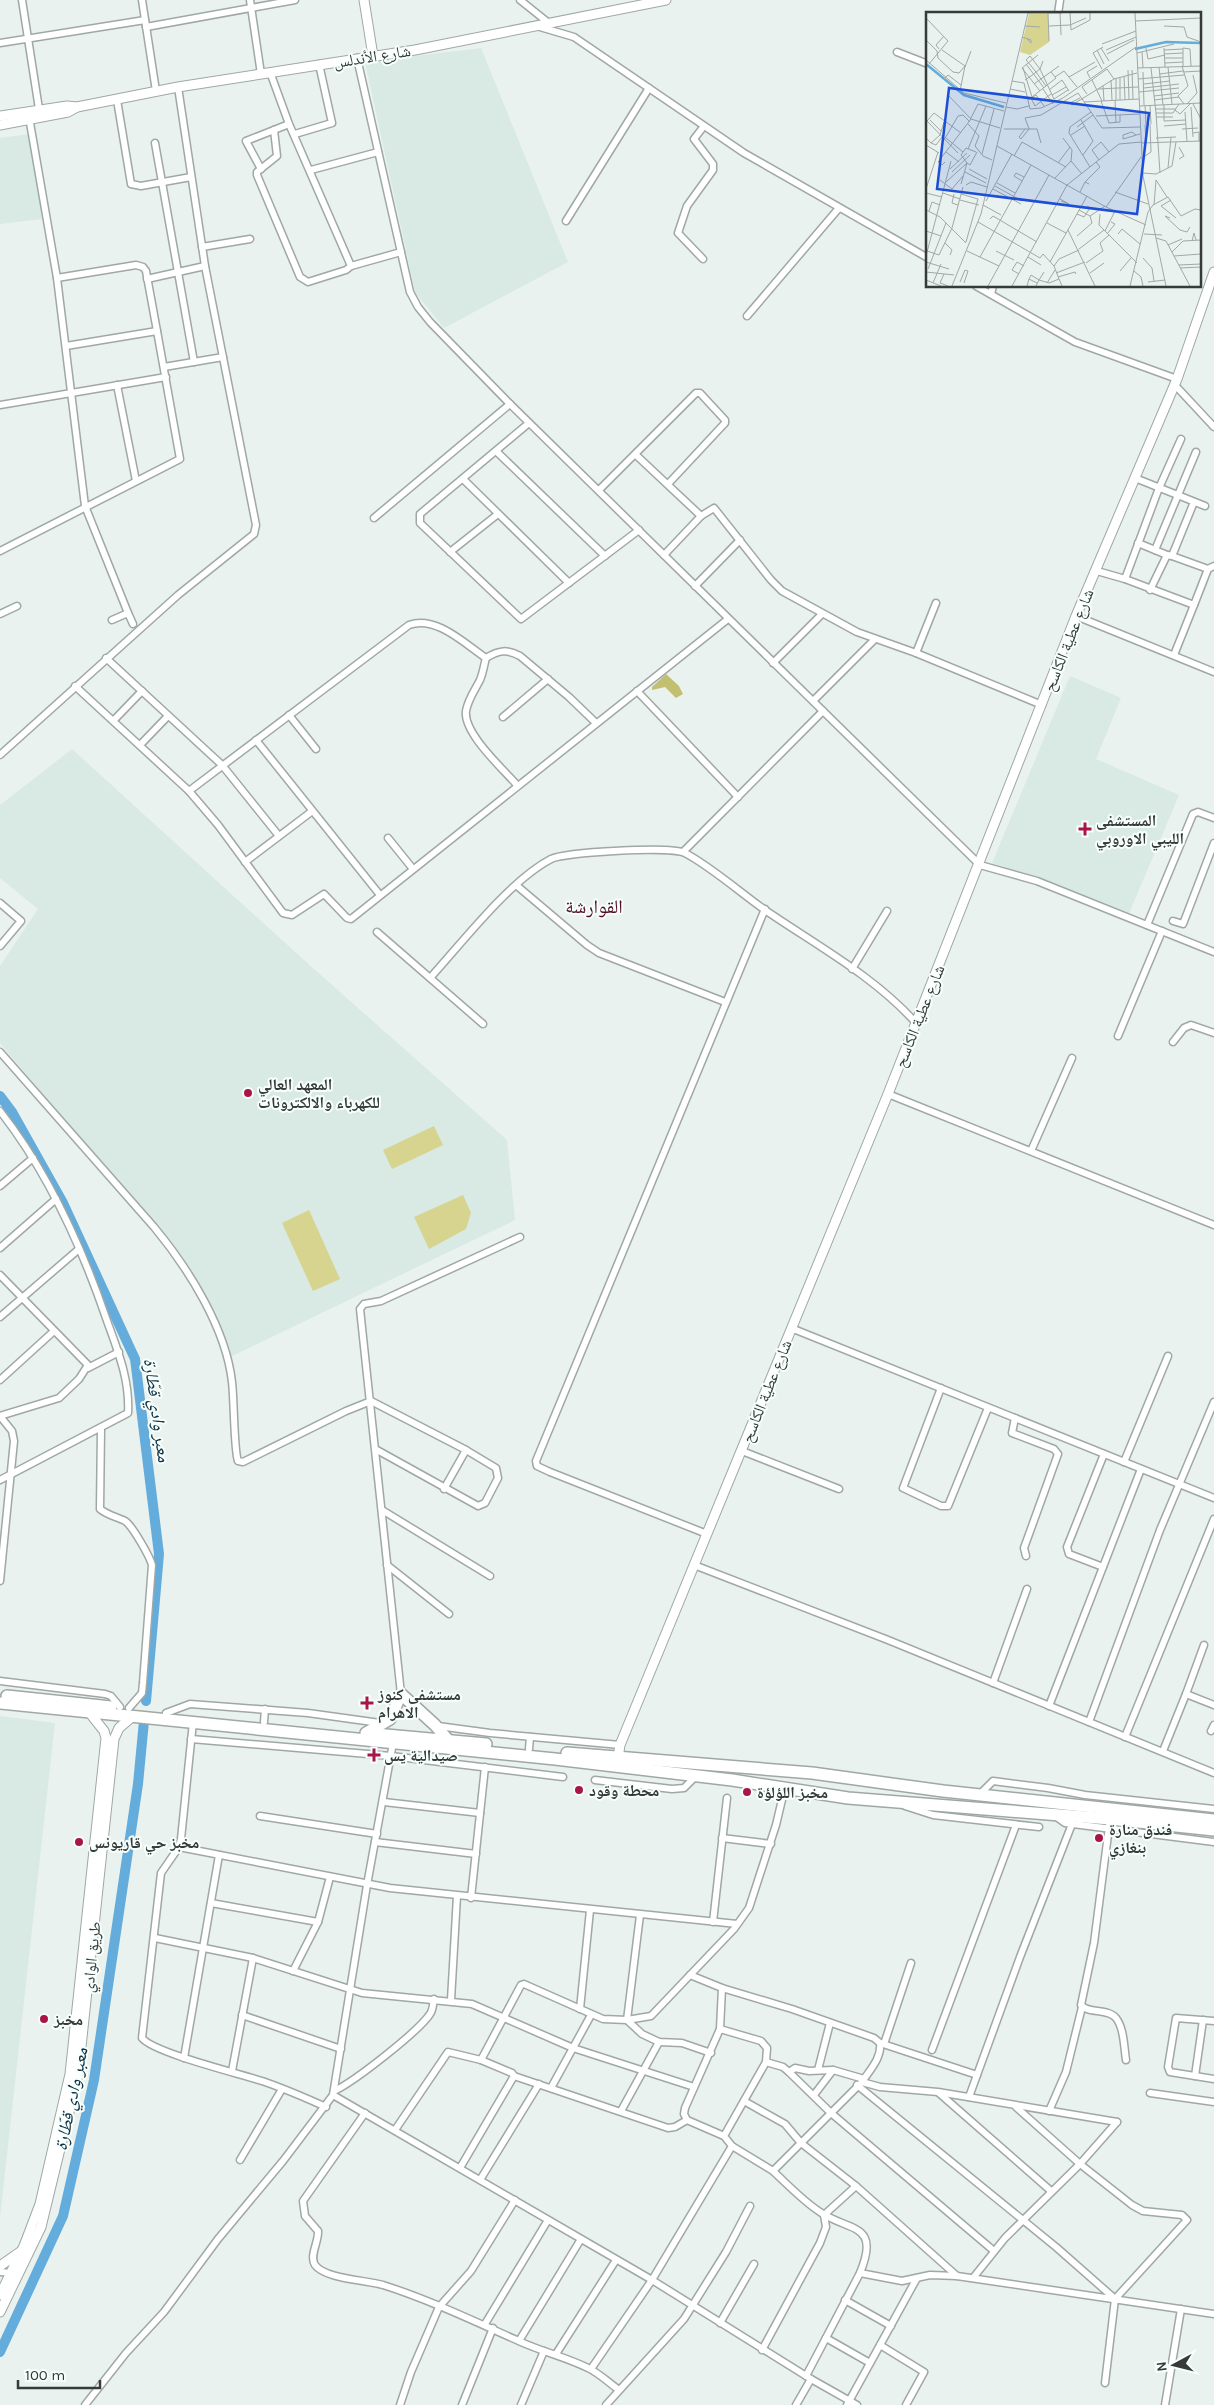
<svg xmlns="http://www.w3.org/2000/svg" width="1214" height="2405" font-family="Karla,'Noto Naskh Arabic',sans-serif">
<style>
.built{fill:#d8eae3}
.green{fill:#d6d48e}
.forest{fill:#c2bf71}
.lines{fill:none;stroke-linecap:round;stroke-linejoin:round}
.river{stroke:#64acdb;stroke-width:10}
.street-casing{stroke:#9fa8a5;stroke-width:9}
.secondary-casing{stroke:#9fa8a5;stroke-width:11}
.highway-casing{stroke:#9fa8a5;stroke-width:14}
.street{stroke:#fff;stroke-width:6}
.secondary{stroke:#fff;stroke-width:9}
.highway{stroke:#fff;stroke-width:11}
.poi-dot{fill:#a9154a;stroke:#f7fffc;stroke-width:2}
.labels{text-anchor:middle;stroke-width:4;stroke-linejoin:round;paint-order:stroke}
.street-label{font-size:16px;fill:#363a39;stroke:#f7fffc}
.poi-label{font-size:16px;font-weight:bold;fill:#363a39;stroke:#f7fffc;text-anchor:start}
.water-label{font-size:18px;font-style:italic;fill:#103145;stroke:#f7fffc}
.quarter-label{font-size:19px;fill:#530e23;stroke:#f7fffc}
.inset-river{fill:none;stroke:#64acdb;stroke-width:2.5}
.inset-road{fill:none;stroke:#a1a8a6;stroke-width:1}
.view{fill:#1d4ed8;fill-opacity:0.15;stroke:#1d4ed8;stroke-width:2.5}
.inset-edge{fill:none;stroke:#363a39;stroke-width:2.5}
</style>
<rect width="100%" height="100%" fill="#e9f2ef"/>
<!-- built -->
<g class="built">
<polygon points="481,48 568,262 444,328 415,292 365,62"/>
<polygon points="31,134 42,219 0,224 0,138"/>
<polygon points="1070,676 1121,698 1096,759 1179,795 1128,916 1038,878 992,863"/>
<polygon points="72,749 305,961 507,1140 515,1220 230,1357 215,1320 170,1247 0,1043 0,966 38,909 0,878 0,805"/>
<polygon points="0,1716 55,1723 0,2218"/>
</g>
<!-- green -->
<g class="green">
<polygon points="434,1126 443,1145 392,1169 383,1150"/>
<polygon points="463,1195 471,1213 466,1229 429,1249 414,1217"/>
<polygon points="309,1210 340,1279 313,1291 282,1223"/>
</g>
<!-- forest -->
<polygon class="forest" points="666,674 679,686 683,694 676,698 665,687 652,690 652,687"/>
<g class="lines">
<!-- river -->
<g class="river">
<polyline points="0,1096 12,1112 63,1203 135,1359 159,1554 146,1701"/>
<polyline points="0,2352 63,2216 94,2080 138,1784 144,1721"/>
</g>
<!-- street casing -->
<g class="street-casing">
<g id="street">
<polyline points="22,0 39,109"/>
<polyline points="142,0 156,91"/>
<polyline points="250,0 261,74"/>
<polyline points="520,0 550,24"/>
<polyline points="1058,14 1060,0"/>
<polyline points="146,27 295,0"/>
<polyline points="540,27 574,37 744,153 928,258"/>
<polyline points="0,43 145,20"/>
<polyline points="897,52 928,64"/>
<polyline points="357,58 410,292 418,307 430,322 510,404 980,865 1037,881 1214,952"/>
<polyline points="270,72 289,124 351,266 346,270 308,282 300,277 257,175 257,172 277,156 274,130 289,124"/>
<polyline points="117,100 131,184 141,186 191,177"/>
<polyline points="29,117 57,278 85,506 128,613 112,620"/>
<polyline points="295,134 332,123 319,64"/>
<polyline points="155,143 194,362"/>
<polyline points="261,169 246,141 274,130"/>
<polyline points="311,170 378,152"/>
<polyline points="566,221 649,88"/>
<polyline points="202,247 250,239"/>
<polyline points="703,259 678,233 687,206 713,170 713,164 694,139 704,126"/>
<polyline points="351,266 401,252"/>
<polyline points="57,278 136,265 143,267 146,271 157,331"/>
<polyline points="147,279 205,266"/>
<polyline points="976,286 1075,342 1177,379"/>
<polyline points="991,294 993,286"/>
<polyline points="747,316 839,208"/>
<polyline points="164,367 223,357"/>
<polyline points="1174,384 1214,427"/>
<polyline points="117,385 136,481"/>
<polyline points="0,405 166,377"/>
<polyline points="529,423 420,514 420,523 521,619 639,530"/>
<polyline points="496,451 605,556"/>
<polyline points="636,455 701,516"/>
<polyline points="1135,478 1205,506"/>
<polyline points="463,479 569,583"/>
<polyline points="599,490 696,393 700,393 725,420 725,423 668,484"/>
<polyline points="374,518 510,404"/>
<polyline points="1138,543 1167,555"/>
<polyline points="1155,550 1196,452"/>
<polyline points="0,551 180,459 157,331 66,346"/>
<polyline points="450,552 498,514"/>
<polyline points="664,555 701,516 714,508 771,580 782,591 857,632 916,653"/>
<polyline points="1172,556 1208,569"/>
<polyline points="1097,571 1125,579 1194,605 1174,655"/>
<polyline points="1125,579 1159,488 1181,439"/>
<polyline points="695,586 740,540"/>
<polyline points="1150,590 1167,555 1172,556 1194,502"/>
<polyline points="936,603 916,653 1042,705"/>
<polyline points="1194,605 1208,569 1214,566"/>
<polyline points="128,613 133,624"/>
<polyline points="0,614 17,606"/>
<polyline points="1076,616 1214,672"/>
<polyline points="106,658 222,765 279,836"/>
<polyline points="773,663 822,614"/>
<polyline points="75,686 189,791 218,825 283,913 292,915 324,894 347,918 351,919 728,619"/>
<polyline points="637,691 738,797"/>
<polyline points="813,701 874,640"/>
<polyline points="289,715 316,749"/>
<polyline points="503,717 548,679"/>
<polyline points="114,720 142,691"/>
<polyline points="256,740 380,895"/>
<polyline points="140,745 168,716"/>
<polyline points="0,755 178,595 254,534 256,525 205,266 178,87"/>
<path d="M517,785C503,769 463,733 466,711C468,699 475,690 480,680C483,673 484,665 486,658C499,650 507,649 520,656L569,697L596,723"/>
<path d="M189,791L409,625C436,615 465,644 486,658"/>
<polyline points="388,838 413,869"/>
<polyline points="683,852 823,711"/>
<polyline points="245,862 311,812"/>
<polyline points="516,885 587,945 599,953 725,1002"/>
<polyline points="0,903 21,921 0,946"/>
<polyline points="1173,921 1183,924 1214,843"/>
<polyline points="1147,925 1193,814 1198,812 1214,818"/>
<polyline points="377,932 483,1024"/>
<polyline points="852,969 887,911"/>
<path d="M430,978C462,943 509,881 551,859C566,852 671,846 685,853C710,866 741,893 765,910C816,945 874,976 916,1023"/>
<polyline points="1118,1036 1162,931"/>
<polyline points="1173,1042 1184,1028 1191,1025 1214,1033"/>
<path d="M0,1052L154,1227C188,1268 226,1328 232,1382C234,1397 234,1452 238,1461L243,1462L346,1411L371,1401L466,1450L496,1468L498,1478L485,1503L478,1506L377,1450"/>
<polyline points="888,1094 1214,1225"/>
<path d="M0,1111C48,1172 81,1245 106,1318C117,1349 130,1379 128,1413L0,1480"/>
<polyline points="1031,1151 1072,1058"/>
<polyline points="0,1186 33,1158"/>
<polyline points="0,1248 56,1199"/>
<polyline points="0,1275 88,1365 79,1379 59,1398 0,1416"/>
<polyline points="0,1317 79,1249"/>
<polyline points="791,1328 1214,1498"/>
<polyline points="88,1368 119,1352"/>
<polyline points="0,1380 54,1331"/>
<polyline points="941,1388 903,1488 941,1506 948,1506 988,1408"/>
<polyline points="0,1416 12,1431 14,1441 0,1581"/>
<polyline points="1015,1418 1012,1433 1054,1449 1058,1454 1024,1548 1026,1556"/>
<path d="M101,1428L100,1509C107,1515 117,1517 125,1521C132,1525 150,1557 152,1565L143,1683L142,1693L129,1708"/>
<polyline points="742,1451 839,1489"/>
<polyline points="1124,1462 1168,1356"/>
<polyline points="444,1489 466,1450"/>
<polyline points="382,1510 490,1576"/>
<polyline points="707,1534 550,1472 537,1466 536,1461 765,909"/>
<polyline points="387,1565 449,1614"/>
<polyline points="694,1565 888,1640 1214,1773"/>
<polyline points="1103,1567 1069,1554 1067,1547 1104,1454"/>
<polyline points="0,1681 105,1694 111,1696 120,1707"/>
<polyline points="993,1683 1027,1589"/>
<polyline points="401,1694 360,1309 364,1304 381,1301 520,1237"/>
<polyline points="1186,1694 1204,1645"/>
<polyline points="1049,1706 1141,1469"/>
<polyline points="166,1713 190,1704 308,1713 380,1723"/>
<path d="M193,1722L181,1839L179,1847L161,1873L142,2038C154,2053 241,2074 265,2082C285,2089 306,2098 326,2107"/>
<polyline points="264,1722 265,1709"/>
<polyline points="1089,1722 1160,1530 1214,1402"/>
<polyline points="438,1726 490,1733 620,1745"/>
<polyline points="1211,1731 1214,1725"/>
<polyline points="1125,1737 1214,1519"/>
<polyline points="191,1739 391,1756 563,1777"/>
<polyline points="393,1743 367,1885 333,2095 652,2280 811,2379 857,2405"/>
<polyline points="529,1749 530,1737"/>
<polyline points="1163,1751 1186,1694 1214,1705"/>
<polyline points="595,1780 672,1789 684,1788 696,1776"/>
<polyline points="980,1794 993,1781 1048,1788 1085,1795 1214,1809"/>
<polyline points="384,1802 480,1813"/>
<polyline points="905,1806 933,1815 1039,1827"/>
<polyline points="1054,1815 1065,1823 1214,1842"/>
<polyline points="260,1816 377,1834"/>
<path d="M1110,1819L1094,1943L1081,2005C1088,2014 1108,2008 1116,2018C1124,2028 1124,2047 1126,2060"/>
<polyline points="722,1838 771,1844"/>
<polyline points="375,1842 476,1854"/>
<polyline points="179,1847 390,1888 737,1924"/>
<polyline points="471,1898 485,1767"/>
<polyline points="211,1903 318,1922"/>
<polyline points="640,1915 627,2020 642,2034 659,2042 682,2043 711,2053"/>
<polyline points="713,1922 727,1798"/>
<polyline points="155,1938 253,1958 362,1993 472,2004 573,2048 694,2087"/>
<polyline points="293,1971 318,1922 330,1877"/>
<path d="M690,1975L722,1988L792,2009L874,2038L880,2043C882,2058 869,2071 862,2082"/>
<polyline points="722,1988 720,2029 685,2108 684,2114 687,2120 724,2136 732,2146 773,2171 862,2082 880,2087 938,2092 1117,2122"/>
<polyline points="451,2000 457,1896"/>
<polyline points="580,2009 590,1910"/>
<polyline points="242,2015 341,2049"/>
<polyline points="1214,2021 1176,2018 1168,2067 1170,2072 1214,2079"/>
<polyline points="720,2029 761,2041 767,2048 766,2062 724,2136"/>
<polyline points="880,2043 977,2075"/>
<polyline points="884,2044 911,1963"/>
<polyline points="932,2050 1016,1825"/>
<polyline points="184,2058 219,1855"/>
<polyline points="481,2060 521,1985 524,1984 603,2019 627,2020 651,2016 734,1929 749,1908 776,1825 785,1787"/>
<polyline points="766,2062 783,2067 789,2072 831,2113 994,2251"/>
<polyline points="818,2070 830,2023"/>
<polyline points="232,2071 253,1958"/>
<polyline points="789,2072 795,2068 809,2071 833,2070 864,2079"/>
<polyline points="514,2076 668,2128 675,2127 687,2120"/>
<polyline points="1195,2076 1203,2020"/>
<polyline points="857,2085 1056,2247 1114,2298"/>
<polyline points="551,2088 591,2015"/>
<path d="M334,2091C354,2082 419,2031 430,2014C433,2010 433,2004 434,1999"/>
<polyline points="939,2093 1051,2191"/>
<polyline points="1150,2093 1214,2102"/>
<polyline points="814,2095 833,2070"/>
<polyline points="969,2097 1020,1957 1072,1824"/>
<polyline points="744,2101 785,2124 801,2143 856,2186 957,2276"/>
<polyline points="1016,2107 1080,2164 1132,2205 1143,2211 1182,2215 1187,2220 1115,2299 1105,2383"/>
<polyline points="621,2111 659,2042"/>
<polyline points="1049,2111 1066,2072 1082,2007"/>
<path d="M365,2113L303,2201L305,2216L318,2231C319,2241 309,2256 315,2265C325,2279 366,2280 383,2285C430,2300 476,2322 521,2342C543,2352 566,2357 588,2368C599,2373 609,2383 619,2390"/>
<polyline points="395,2130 448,2052 481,2060 512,2073 514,2076 460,2168"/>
<polyline points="240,2160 282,2089"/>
<path d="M773,2171C788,2185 803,2201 820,2212C849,2232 881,2222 860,2273L806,2376"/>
<polyline points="480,2180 539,2084"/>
<polyline points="0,2272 13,2273"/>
<polyline points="860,2273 902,2281 930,2275 957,2276 1214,2314"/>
<polyline points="973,2278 1005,2238 1080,2164 1117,2122"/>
<polyline points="845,2300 891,2326"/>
<polyline points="720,2323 754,2264"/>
<polyline points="485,2324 548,2220"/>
<polyline points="826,2338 870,2363"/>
<polyline points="519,2341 581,2239"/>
<polyline points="880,2345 924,2372 906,2405"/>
<polyline points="762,2350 820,2243 826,2227 824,2215 856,2186"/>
<polyline points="556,2354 616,2260"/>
<polyline points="591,2369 652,2280 732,2146"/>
<polyline points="85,2405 126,2353 164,2312 218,2239 283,2161 333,2095"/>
<polyline points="400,2405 411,2372 439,2307 471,2271 515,2200"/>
<polyline points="462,2405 493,2328"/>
<polyline points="521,2405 544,2351"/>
<polyline points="606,2405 684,2319 726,2252 750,2206"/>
<polyline points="796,2405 811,2379"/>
<polyline points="847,2405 917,2278"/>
<polyline points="1165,2405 1181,2309"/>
</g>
</g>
<!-- secondary casing -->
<g class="secondary-casing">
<g id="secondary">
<polyline points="364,0 373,56"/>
<polyline points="0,116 67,106 77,107 178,87 415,50 666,0"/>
<polyline points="0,125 68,112 77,107"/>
<polyline points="618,1758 620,1745 888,1094 1076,616 1177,379 1214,272"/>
<polyline points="0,2266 20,2252"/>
<polyline points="0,2295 24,2246 40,2204 70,2074 106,1738 104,1731 89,1712"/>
<polyline points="0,2312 41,2227 78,2075 114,1739 119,1728 133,1716"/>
</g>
</g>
<!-- highway casing -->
<g class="highway-casing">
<g id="highway">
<polyline points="7,1696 111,1707"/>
<polyline points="0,1703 555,1759 732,1780 848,1798 1110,1819 1214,1830"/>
<polyline points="366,1733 390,1719 401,1694 435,1725 448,1740"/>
<polyline points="375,1734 486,1744"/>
<polyline points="567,1753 812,1773 943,1791 1214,1820"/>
</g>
</g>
<!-- street -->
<use href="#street" class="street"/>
<!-- secondary -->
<use href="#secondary" class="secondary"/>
<!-- highway -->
<use href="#highway" class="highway"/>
</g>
<!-- markers -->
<g class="poi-dot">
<path d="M1082.5 821.5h5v5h5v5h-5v5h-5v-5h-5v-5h5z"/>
<circle cx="248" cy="1093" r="5"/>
<path d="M364.5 1695.5h5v5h5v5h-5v5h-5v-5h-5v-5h5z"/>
<path d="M371.5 1747.5h5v5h5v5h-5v5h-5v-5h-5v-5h5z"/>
<circle cx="579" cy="1790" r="5"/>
<circle cx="747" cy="1792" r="5"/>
<circle cx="1099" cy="1838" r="5"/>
<circle cx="79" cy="1842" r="5"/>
<circle cx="44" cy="2019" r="5"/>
</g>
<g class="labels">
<!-- street labels -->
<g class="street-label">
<text transform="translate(372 56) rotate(-9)" y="6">شارع الأندلس</text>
<text transform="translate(1068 640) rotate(-68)" y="6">شارع عطية الكاسح</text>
<text transform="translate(919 1016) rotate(-68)" y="6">شارع عطية الكاسح</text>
<text transform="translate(766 1391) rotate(-68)" y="6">شارع عطية الكاسح</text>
<text transform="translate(91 1957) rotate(-84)" y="6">طريق الوادي</text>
</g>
<!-- poi labels -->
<g class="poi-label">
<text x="1096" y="826">المستشفی<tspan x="1096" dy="18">الليبي الاوروبي</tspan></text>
<text x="258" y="1090">المعهد العالي<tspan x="258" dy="18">للكهرباء والالكترونات</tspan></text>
<text x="378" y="1700">مستشفى كنوز<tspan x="378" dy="18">الاهرام</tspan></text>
<text x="384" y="1761">صيدالية يس</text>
<text x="589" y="1796">محطة وقود</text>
<text x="757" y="1798">مخبز اللؤلؤة</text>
<text x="1109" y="1835">فندق منارة<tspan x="1109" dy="18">بنغازي</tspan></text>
<text x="89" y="1848">مخبز حي قاريونس</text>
<text x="54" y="2025">مخبز</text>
</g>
<!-- water labels -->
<g class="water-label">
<text transform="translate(157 1410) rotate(82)" y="6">معبر وادي قطّارة</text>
<text transform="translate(71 2099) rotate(-78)" y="6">معبر وادي قطّارة</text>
</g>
<!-- quarter labels -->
<g class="quarter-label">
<text x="594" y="913">القوارشة</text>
</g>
</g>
<!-- overview -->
<g transform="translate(926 12)">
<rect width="275" height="275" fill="#e9f2ef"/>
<path d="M103,2H122L123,30L104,43L94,40Z" fill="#d6d48e"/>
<path class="inset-river" d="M209,37L240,30L274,31M0,52L38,83L78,95"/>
<path class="inset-road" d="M102,1H136M122,1L123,29M134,1L135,23M144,1L145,18L164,8V1M209,1L217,164L240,274M0,6L22,29L3,52M209,9L275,6M144,13L160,6M99,14L114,15M123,14L144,13M238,14L258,15L261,25L275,30M96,25L105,28V31L101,27M0,28L11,39L12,46L27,60L33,61L39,54M176,32L210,19M175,36L183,49M220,36L222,47L239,43M238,36L239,55M13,37L10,33L18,24M16,38L39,54L34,79M171,38L178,52M180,38L210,25M238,38L257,37M216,40L217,56M211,41L248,32M181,42L208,28M238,42L257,41M112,43L96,56L114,79M239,46H257M0,48L38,81L80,91M117,49L114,57L128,87L142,78M239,51L257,50M100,52L118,76M256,54L262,74L252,84L258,92M257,54V36L264,37L265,54M39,55L45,39M233,55L237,93M242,55L246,92M97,56L106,85L130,66L125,60M211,56L275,54M225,56L230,101H247L253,92M176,57L167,41L177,35M202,58L203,87M206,58L207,87M217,60L218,93M257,60L275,59M233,62L257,59M198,64L199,88M129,65L138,59L151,75M143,65L169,50M194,65V88M164,66L161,60L171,54M190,66V88M18,67L22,63L35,73M212,67L258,63M99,68L108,62L110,60L114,57L104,44L100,48L102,50L110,60L120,74M166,68L176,89M185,68L186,88M86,69L98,71L104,97L115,96L137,86L210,35M108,72L133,54M218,72L244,69M177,74L178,89M218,76L253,72M84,77L99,80M117,77L127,92M172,77L212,75M123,78L136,68L143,79M213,80L253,76M161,82L156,75L181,57L188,67M22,83L45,107M82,83L104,87L110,83L118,94M126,83L140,75M228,84L253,81M105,86L109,94L125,82M154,86L144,91L146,93L188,67L211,61M189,88L190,111M228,88L253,85M175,89L183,111L194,110V103M158,90L213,87M261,92L271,81L267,63M267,92L275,107M219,93L220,113M224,93L225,112M238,93V109L260,108M213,94L275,91M80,95L91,97L103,94M265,95L267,125M229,97H250M249,98L254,102L264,92M259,100L261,129M230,101L234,161M170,104L214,102M230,105H247M45,106L52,92L78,99M0,108L32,141M4,108L15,119M155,108L167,129L157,143M1,109L8,101L35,121M42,112L53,124L49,134L57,144L66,148M219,113L220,131M238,114L260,112M151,115L167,103M78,117H111L115,131M99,117L93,125L95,127L103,117L99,106L115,103L152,81L176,116L214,115M256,117L272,116M267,121L273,120V129M145,123L159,114M210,123L206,120L197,123V127L214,122M0,126L5,131L14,123L18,110M20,126L37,140M230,126L250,125M18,128L32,104L37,103L44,110M5,131L10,133L16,125M215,131L275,129M0,133L13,141M71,134L180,195L220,213M253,135L258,144L253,147M42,137L60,94M20,140L33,150M56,142L68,97M88,144L96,130L140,155M216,146L225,140L224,112M173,148L166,138L175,130L183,140M145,149L156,162M19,150L16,153L12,150L45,107L74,116M41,151L44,153L51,140M132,151L144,135M164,155L143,121L144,115L165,100M242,156L246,154L250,130M24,157L41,141M43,157L61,167M26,160L44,143M39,160L60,171M217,161L230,162L242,156L245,125M129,166L145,149L146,138L137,126M14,168L26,177L37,164M230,168L241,185M96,169L88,164L90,161L98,165M20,170L41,151M159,170L174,155L170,150M71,171L89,181M35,172L41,151L35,143L40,136L50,140M40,173L45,170L61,175M69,174L96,189M0,177L12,140M67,177L95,192M154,180L159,170L163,172M189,180L222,192M0,181L16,185M17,181L34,187M28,182L26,191L32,193M35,182L52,187M134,187L143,192L135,189M34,188L53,193M245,188L235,194L250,206M60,189L86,142M57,193L75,203M228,193L230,168M180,195L215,145M0,198L14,205L40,231M3,199L6,190L14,193M151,202L158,205L164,196L161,194M174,202L173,213L211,251M164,204L179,194M244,206L239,204L254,218L261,220L264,215M64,207L67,204L111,230M52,210L114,246L117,242L128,254L133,267M121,211L140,221M142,218L169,274M0,219L15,224M179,219L189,199M181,222L189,212L185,210M192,222L196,217L214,232M218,222L236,223M151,224L166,211L164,204L153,198M230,226L240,229L264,274M266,229L268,221L270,228M40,230L52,187M19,231L26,238L24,243M242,233L256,227M153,237L178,218M1,239L13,243L26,216L37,175M41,239L73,254M70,239L88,248M246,240L257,229L275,228M0,244L25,149M248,244L275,242M54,245L105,153M102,245L115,253M217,246L226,256L228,269M0,250L23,257M124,250L161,184M160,251L177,239L174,231L183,223M253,253L275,252M128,254L133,247L153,238M254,256L275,255M2,257L20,211M194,259L205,246M208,259L215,265L217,274M0,260L28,263M130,261L159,250M164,261L178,251M18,262L14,271L22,274M93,262L86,258L91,250L98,254M132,265L149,260L150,262M103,267L105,263L113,268L118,260M0,268L15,274M34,270L39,258L42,259L38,271M222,270L239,268M7,271L15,252M121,271L129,258M26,274L55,202L102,1M62,274L123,163M86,274L141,173L193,132L215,130M101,274L103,267L111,271M110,274L113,268L123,271L133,267L136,274M204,274L222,200L227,193L242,185L255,204L269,197L275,198"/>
<path class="view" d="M23,76L223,101L211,202L11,177Z"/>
<rect width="275" height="275" class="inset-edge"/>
</g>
<!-- north arrow -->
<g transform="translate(1174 2365) rotate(263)" stroke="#f7fffc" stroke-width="4" paint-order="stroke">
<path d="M0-4L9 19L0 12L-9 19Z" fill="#363a39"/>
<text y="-8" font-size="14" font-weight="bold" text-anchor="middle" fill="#363a39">N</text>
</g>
<!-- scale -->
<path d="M18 2380v8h82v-8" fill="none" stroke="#363a39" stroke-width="2.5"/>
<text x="25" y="2380" font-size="15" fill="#363a39" stroke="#f7fffc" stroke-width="4" paint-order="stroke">100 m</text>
</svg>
